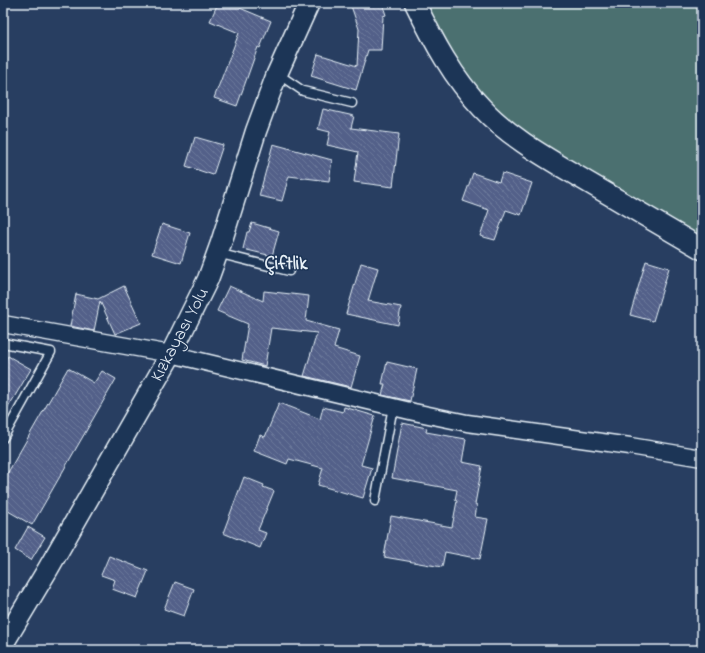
<svg xmlns="http://www.w3.org/2000/svg" width="705" height="653" font-family="'Indie Flower',sans-serif">
<style>
.grass{fill:#4b6f70;stroke:#9ab0b4}
.building{fill:url(#building-back-hatch);stroke:#e8f1f8}
.lines{fill:none;stroke-linecap:round;stroke-linejoin:round}
.service-casing{stroke:#e8f1f8;stroke-width:11}
.minor-casing{stroke:#e8f1f8;stroke-width:19}
.tertiary-casing{stroke:#e8f1f8;stroke-width:23}
.service{stroke:#1d3557;stroke-width:8}
.minor{stroke:#1d3557;stroke-width:16}
.tertiary{stroke:#1d3557;stroke-width:20}
.labels{text-anchor:middle;stroke-width:3;stroke-linejoin:round;paint-order:stroke}
.street-label{font-size:18px;fill:#e8f1f8;stroke:#1d3557}
.neighbourhood-label{font-size:19px;font-weight:bold;fill:#e8f1f8;stroke:#1d3557}
</style>
<defs>
<pattern id="building-back-hatch" width="6" height="6" patternUnits="userSpaceOnUse"><rect width="6" height="6" fill="#526189"/><path d="M-1 5l2 2M0 0l6 6M5-1l2 2" fill="none" stroke="#6b789a"/></pattern>
</defs>
<rect width="100%" height="100%" fill="#283e61"/>
<filter id="ink" filterUnits="userSpaceOnUse"><feTurbulence type="fractalNoise" baseFrequency=".025" numOctaves="2"/><feDisplacementMap in="SourceGraphic" scale="8" xChannelSelector="R" yChannelSelector="G"/><feConvolveMatrix kernelMatrix="1 2 1 2 8 2 1 2 1" color-interpolation-filters="sRGB"/></filter>
<g filter="url(#ink)">
<!-- grass -->
<polygon class="grass" points="415,3 702,3 702,249 502,126"/>
<!-- building -->
<g class="building">
<polygon points="218,3 242,3 240,8 271,21 260,48 258,47 237,106 214,98 239,33 210,21"/>
<polygon points="350,3 382,3 386,15 383,16 381,50 368,50 356,90 311,76 318,54 357,66 359,29"/>
<polygon points="323,109 354,116 351,128 399,134 393,187 354,182 358,152 327,145 330,132 318,129"/>
<polygon points="195,137 223,145 213,175 186,166"/>
<polygon points="273,144 332,160 329,181 289,176 282,201 259,196"/>
<polygon points="473,173 499,182 502,173 532,183 521,215 506,210 495,240 480,236 489,210 463,201"/>
<polygon points="252,223 279,231 272,256 243,249 247,232 249,232"/>
<polygon points="162,224 190,233 181,263 152,254"/>
<polygon points="646,261 669,268 653,321 630,315"/>
<polygon points="361,263 378,268 368,301 401,307 398,325 346,314"/>
<polygon points="124,286 141,323 115,334 100,301 94,331 70,326 76,294 98,299"/>
<polygon points="229,286 263,301 264,291 309,296 306,321 339,330 334,348 360,356 351,387 304,376 317,333 271,328 265,366 242,360 248,324 217,311"/>
<polygon points="8,356 31,369 3,416 3,366"/>
<polygon points="387,362 417,369 410,401 382,395 385,384 382,384"/>
<polygon points="68,368 94,383 102,371 116,379 32,525 3,508 3,481"/>
<polygon points="279,403 320,419 323,407 343,412 344,407 375,416 361,465 372,468 363,498 318,485 323,468 289,459 287,464 254,451 260,435 265,437"/>
<polygon points="402,423 427,428 426,432 466,439 462,462 482,466 475,504 477,505 475,517 488,519 480,559 445,552 442,567 384,557 391,516 452,527 457,501 455,500 457,490 392,478"/>
<polygon points="244,477 264,485 263,487 274,491 258,530 266,533 260,548 223,533"/>
<polygon points="28,527 45,537 31,560 15,550"/>
<polygon points="109,556 148,571 137,598 112,589 115,580 101,575"/>
<polygon points="175,582 194,589 184,616 164,609"/>
</g>
<g class="lines">
<!-- service casing -->
<g class="service-casing">
<g id="service">
<polyline points="278,74 303,91 352,103"/>
<polyline points="217,253 289,271"/>
<polyline points="3,343 51,352 3,438"/>
<polyline points="375,501 393,407"/>
</g>
</g>
<!-- minor casing -->
<g class="minor-casing">
<polyline id="minor" points="3,324 171,354 414,412 467,423 630,446 702,458"/>
</g>
<!-- tertiary casing -->
<g class="tertiary-casing">
<g id="tertiary">
<path d="M415,3C433,40 453,78 482,108C510,138 549,159 584,180C623,203 663,226 702,249"/>
<polyline points="3,644 48,569 171,354 208,279 221,243 256,131 277,74 309,3"/>
</g>
</g>
<!-- service -->
<use href="#service" class="service"/>
<!-- minor -->
<use href="#minor" class="minor"/>
<!-- tertiary -->
<use href="#tertiary" class="tertiary"/>
</g>
</g>
<g class="labels">
<!-- street labels -->
<g class="street-label">
<text transform="translate(179 334) rotate(-62)" y="6">Kızkayası Yolu</text>
</g>
<!-- neighbourhood labels -->
<g class="neighbourhood-label">
<text x="286" y="269">Çiftlik</text>
</g>
</g>
<!-- margin -->
<rect width="705" height="653" fill="none" stroke="#1d3557" stroke-width="16"/>
<rect x="8" y="8" width="689" height="637" fill="none" stroke="#e8f1f8" stroke-width="1.5" filter="url(#ink)"/>
</svg>
